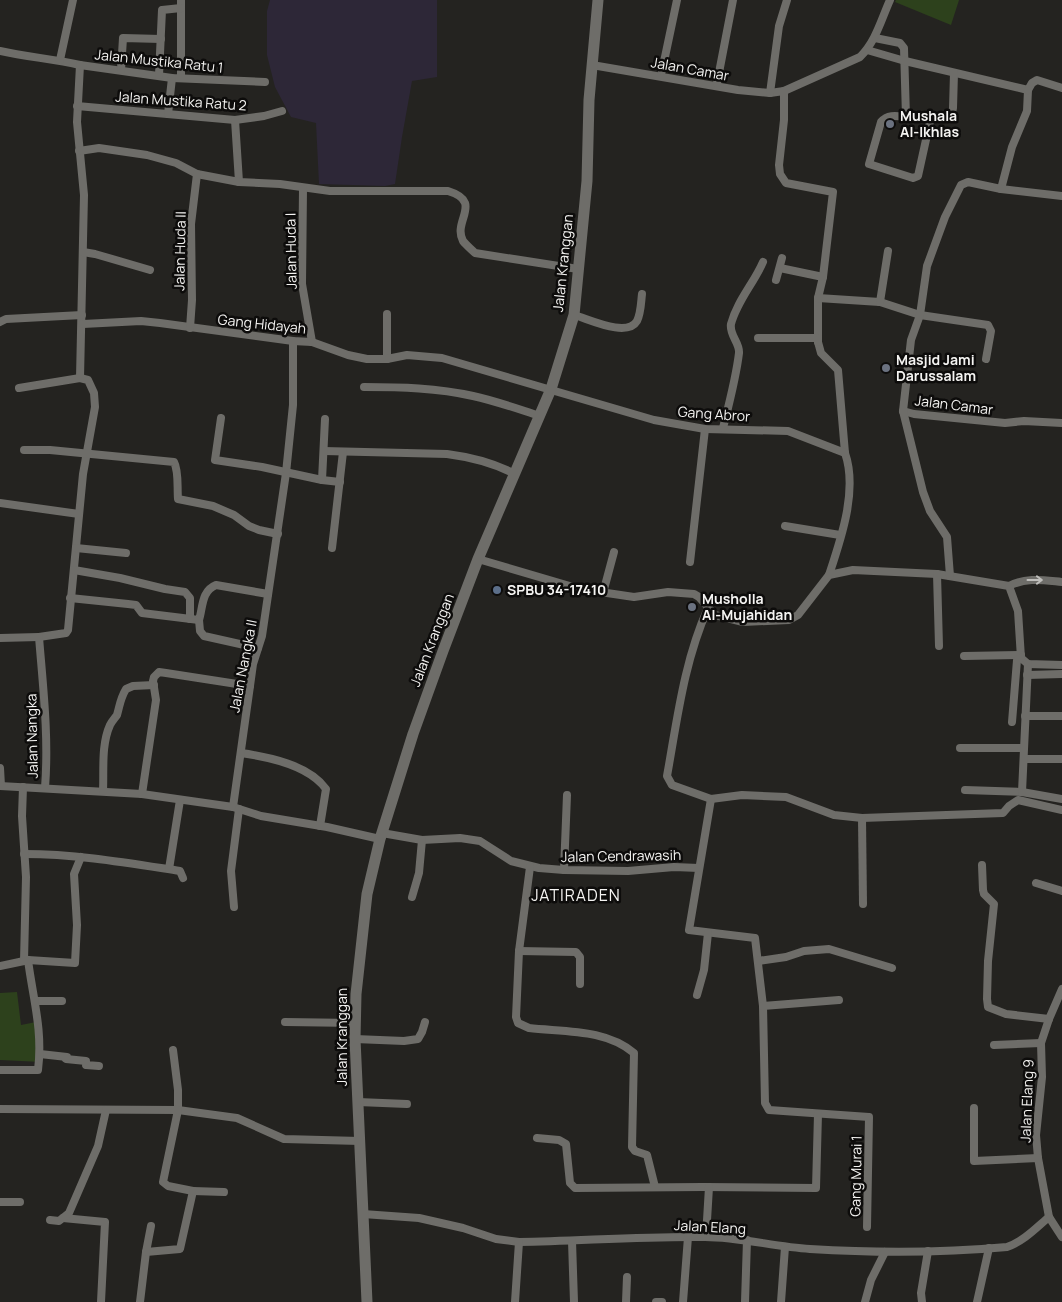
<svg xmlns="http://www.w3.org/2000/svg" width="1062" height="1302" font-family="Manrope,sans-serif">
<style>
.industrial{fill:#2d2737}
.green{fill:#2d411c}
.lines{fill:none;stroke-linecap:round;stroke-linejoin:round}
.minor{stroke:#6e6d69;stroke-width:8}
.secondary{stroke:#6e6d69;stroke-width:11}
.oneway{stroke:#bfbebb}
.worship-dot{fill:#6b7280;stroke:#0d0c0b;stroke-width:2}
.service-dot{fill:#5c6f8a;stroke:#0d0c0b;stroke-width:2}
.labels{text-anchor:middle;stroke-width:5;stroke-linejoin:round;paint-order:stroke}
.street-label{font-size:14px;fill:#f5f4f2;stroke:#0d0c0b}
.poi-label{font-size:14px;font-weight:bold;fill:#f5f4f2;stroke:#0d0c0b;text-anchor:start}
.quarter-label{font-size:16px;letter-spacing:1px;fill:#f5f4f2;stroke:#0d0c0b}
</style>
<rect width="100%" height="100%" fill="#242320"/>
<!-- industrial -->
<polygon class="industrial" points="270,0 437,0 437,77 412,81 402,137 395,184 385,186 319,184 316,123 291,117 275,87 267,55 267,11"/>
<!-- green -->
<g class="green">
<polygon points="896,0 959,0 951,25 895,2"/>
<polygon points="17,992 21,1025 41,1021 42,1062 0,1060 0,993"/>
</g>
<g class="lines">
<!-- minor -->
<g class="minor">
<polyline points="181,0 181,78"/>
<path d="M875,38L900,43L904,48L906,117C897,116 888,114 881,122L869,164L913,178L918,176L931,117"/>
<polyline points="867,50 905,61 1028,90 1027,111 1012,147 1001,189"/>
<path d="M0,51C27,57 54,59 80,65L77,122L84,195L80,378"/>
<polyline points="60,60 73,0"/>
<polyline points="80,65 172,78 265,82"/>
<path d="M592,65L738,90L770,93L784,91L860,57C876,41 881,20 890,0"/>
<polyline points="121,70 123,38 161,39"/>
<polyline points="662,71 677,0"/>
<polyline points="159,75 162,10 181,8"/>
<polyline points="717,83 733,0"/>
<polyline points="1028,90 1032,83 1037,80 1062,88"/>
<path d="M784,91V120L779,165L780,174L786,183L833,192L823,277L818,298V342L821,353L838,370L845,453C858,490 841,539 829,575"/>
<polyline points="770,93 779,26 787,0"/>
<polyline points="77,106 235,120 264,116 282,111"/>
<polyline points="168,114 172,78"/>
<polyline points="906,117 949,117 952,113 953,108 954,73"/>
<polyline points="235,120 239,182"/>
<path d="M79,151L99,148L147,155L176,163L197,174L239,182L280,184L330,191H448C484,202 452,221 463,241C466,245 471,249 475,253L578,269"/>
<polyline points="303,189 302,284 312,342"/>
<polyline points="83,252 95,254 150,270"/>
<polyline points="780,268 823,277"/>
<polyline points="776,280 782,258"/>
<polyline points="818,298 880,302 920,315 988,325 991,331 986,359"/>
<polyline points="880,302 888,251"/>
<polyline points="387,314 387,359"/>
<path d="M574,315C589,319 627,338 637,321C641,313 641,302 642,294"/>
<polyline points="0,322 6,319 82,315"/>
<polyline points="83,324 141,321 160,323 293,341 312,342 348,355 367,359 387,359 407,355 442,358 654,420 705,429 788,431 845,453"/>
<polyline points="190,328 192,300 191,224 197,174"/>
<polyline points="758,338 818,338 818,342"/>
<path d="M364,387C401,387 437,388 473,396C496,401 518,409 540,416"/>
<path d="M19,388L80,378L88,380L94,393L95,407L83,474L68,630L66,633L39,637C43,687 49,737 45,788"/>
<polyline points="903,411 914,414 1005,423 1024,421 1062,423"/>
<polyline points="221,418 215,460 262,467 322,480 340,482"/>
<path d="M723,428C729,404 736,378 739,353C740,343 729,335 731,324C737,301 754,283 763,262"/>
<path d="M24,450H50L174,462C179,471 177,487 178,499L213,506L234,515L249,526L259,530L278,534"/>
<path d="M324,451L447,454C470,457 494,463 515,474"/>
<polyline points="322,480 325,419"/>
<polyline points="0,503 79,514"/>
<polyline points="785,526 840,535"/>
<polyline points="76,548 126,553"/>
<polyline points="332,548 343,452"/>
<polyline points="478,559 580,589 634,597 668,592 694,594 699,597 715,615 743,622 789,620 798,615 829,575 853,570 937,574 1009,586 1018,611 1021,658 1028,664 1062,665"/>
<polyline points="690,562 705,429"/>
<polyline points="74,570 120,578 165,589 185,592 190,598 190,619"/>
<polyline points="937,574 939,646"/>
<polyline points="950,576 947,537 930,511 923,492 903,411 911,340 920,315 927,266 945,217 961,185 968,182 1001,189 1062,196"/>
<path d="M1009,586C1027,577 1042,580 1062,582"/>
<polyline points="603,593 614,552"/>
<path d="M70,598L128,604L136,605L142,613L199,620C203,608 201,591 216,585L268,594"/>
<path d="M708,608C684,661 677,721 667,776L672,785L711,799L742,795L786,797L834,815L862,818L1003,813L1009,806L1018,800L1062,810"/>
<polyline points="199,620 200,631 204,636 258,648"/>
<polyline points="0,638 39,637"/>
<polyline points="964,656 1021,655"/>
<polyline points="1027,675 1062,674"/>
<polyline points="1025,716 1062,716"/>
<polyline points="1012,722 1017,660 1021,658"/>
<polyline points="960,748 1023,748"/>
<path d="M241,753C269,757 309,765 326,789L320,826"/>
<polyline points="1024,759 1062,759"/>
<polyline points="0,768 1,786"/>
<polyline points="0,786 142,794 233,807 261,816 327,827 380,839"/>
<polyline points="965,790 1022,792 1062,799"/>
<path d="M103,791C104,770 101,745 110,725C112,721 115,718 117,715C120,705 120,699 126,689L133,686L154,685"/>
<polyline points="1022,792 1028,664"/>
<polyline points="142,794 156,700 153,681 154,677 159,672 166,673 250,686"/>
<polyline points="711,799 689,930 755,938 763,1006 765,1103 769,1110 869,1117 867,1227"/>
<polyline points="233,807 250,686 253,664 262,636 286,473 293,405 293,341"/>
<polyline points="862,818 863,904"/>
<polyline points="382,833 422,840 460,838 480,841 511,861 539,868 564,870 628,871 674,867 699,868"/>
<path d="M24,854C77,854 128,863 180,871L183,878"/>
<polyline points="982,865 983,890 984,894 994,904 988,961 987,999 988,1007 1006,1014 1049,1019"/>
<path d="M530,867L519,951L516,1017L518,1023L529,1028C565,1032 606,1029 634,1053L632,1147L635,1151L647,1155L655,1187"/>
<polyline points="169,869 180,800"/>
<polyline points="564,870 567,795"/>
<polyline points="1036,883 1062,891"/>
<polyline points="412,897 419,873 422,840"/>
<polyline points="234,907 231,871 239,809"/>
<polyline points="519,951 576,952 580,957 580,984"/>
<polyline points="28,960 75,963 77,925 74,874 81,857"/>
<polyline points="758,961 786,957 804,951 829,949 892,968"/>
<polyline points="0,966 24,961"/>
<polyline points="1062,989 1049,1019 1041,1043 1042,1077 1036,1135 1038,1158 1049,1217 1062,1237"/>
<polyline points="697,995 704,970 708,933"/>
<polyline points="35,1001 62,1001"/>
<polyline points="763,1006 839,1000"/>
<polyline points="285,1022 356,1023"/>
<polyline points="355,1039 404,1041 418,1039 422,1032 425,1022"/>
<polyline points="994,1045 1041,1043"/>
<polyline points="173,1050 178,1090 178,1110 237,1118 284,1139 360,1141"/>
<polyline points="40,1054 67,1057 66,1059 86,1061 86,1065 99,1066"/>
<path d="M0,1070H38C43,1030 33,999 28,960L24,961L26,877L22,816L23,787"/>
<polyline points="358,1102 407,1104"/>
<polyline points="974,1108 974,1161 1038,1158"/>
<polyline points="0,1109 178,1110 163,1182 168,1186 193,1191 180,1249 146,1252 140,1302"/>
<polyline points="537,1138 559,1140 566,1144 570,1183 575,1188 703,1187 816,1188 818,1114"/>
<polyline points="193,1191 224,1192"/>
<polyline points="0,1202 20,1202"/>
<path d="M363,1214L419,1218L463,1228L496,1239L519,1242C581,1241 643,1236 705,1237C740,1237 775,1247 810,1249C875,1253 942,1253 1007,1247C1024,1241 1036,1228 1049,1217"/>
<polyline points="63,1218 105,1222 101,1302"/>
<polyline points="50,1220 59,1221 69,1213 98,1146 106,1110"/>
<polyline points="706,1237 709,1187"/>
<polyline points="572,1241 574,1302"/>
<polyline points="146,1252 151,1226"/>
<polyline points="515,1302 519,1242"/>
<polyline points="626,1302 627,1277"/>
<polyline points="656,1302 662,1302"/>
<polyline points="683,1302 688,1237"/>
<polyline points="745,1302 747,1240"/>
<polyline points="781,1302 785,1247"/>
<polyline points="865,1302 871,1280 885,1252"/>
<polyline points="922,1302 921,1293 928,1251"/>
<polyline points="977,1302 989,1248"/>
</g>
<!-- secondary -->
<polyline class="secondary" points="367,1302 355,1039 356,994 367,894 380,839 413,734 443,651 478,559 551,389 574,315 587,181 589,100 598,0"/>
</g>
<!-- one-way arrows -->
<defs><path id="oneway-shaft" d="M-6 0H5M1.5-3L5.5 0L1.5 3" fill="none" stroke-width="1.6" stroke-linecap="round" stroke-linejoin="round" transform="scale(1.25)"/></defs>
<use class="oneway" href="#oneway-shaft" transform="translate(1035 580)"/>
<!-- markers -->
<g class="worship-dot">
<circle cx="890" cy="124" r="5"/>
<circle cx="886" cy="368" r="5"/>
<circle cx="692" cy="607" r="5"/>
</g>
<circle class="service-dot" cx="497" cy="590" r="5"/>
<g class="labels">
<!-- street labels -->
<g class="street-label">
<text transform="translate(159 61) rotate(6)" y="5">Jalan Mustika Ratu 1</text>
<text transform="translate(690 69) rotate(10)" y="5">Jalan Camar</text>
<text transform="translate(181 101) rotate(4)" y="5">Jalan Mustika Ratu 2</text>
<text transform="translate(180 251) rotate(-89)" y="5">Jalan Huda II</text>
<text transform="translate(291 251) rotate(-91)" y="5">Jalan Huda I</text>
<text transform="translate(563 263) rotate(-84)" y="5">Jalan Kranggan</text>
<text transform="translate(262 324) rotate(6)" y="5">Gang Hidayah</text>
<text transform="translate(954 405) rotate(7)" y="5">Jalan Camar</text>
<text transform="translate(714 414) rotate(4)" y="5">Gang Abror</text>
<text transform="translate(432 640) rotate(-69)" y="5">Jalan Kranggan</text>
<text transform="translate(243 666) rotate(-79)" y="5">Jalan Nangka II</text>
<text transform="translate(32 736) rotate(-91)" y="5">Jalan Nangka</text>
<text transform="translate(621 856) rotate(-1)" y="5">Jalan Cendrawasih</text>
<text transform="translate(342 1037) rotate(-90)" y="5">Jalan Kranggan</text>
<text transform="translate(1027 1101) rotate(-88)" y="5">Jalan Elang 9</text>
<text transform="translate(856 1176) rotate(-89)" y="5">Gang Murai 1</text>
<text transform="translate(710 1227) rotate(3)" y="5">Jalan Elang</text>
</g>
<!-- poi labels -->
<g class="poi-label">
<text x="900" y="121">Mushala<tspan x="900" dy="16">Al-Ikhlas</tspan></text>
<text x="896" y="365">Masjid Jami<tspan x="896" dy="16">Darussalam</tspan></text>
<text x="507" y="595">SPBU 34-17410</text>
<text x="702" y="604">Musholla<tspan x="702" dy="16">Al-Mujahidan</tspan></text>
</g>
<!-- quarter labels -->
<g class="quarter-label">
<text x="576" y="901">JATIRADEN</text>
</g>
</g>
</svg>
